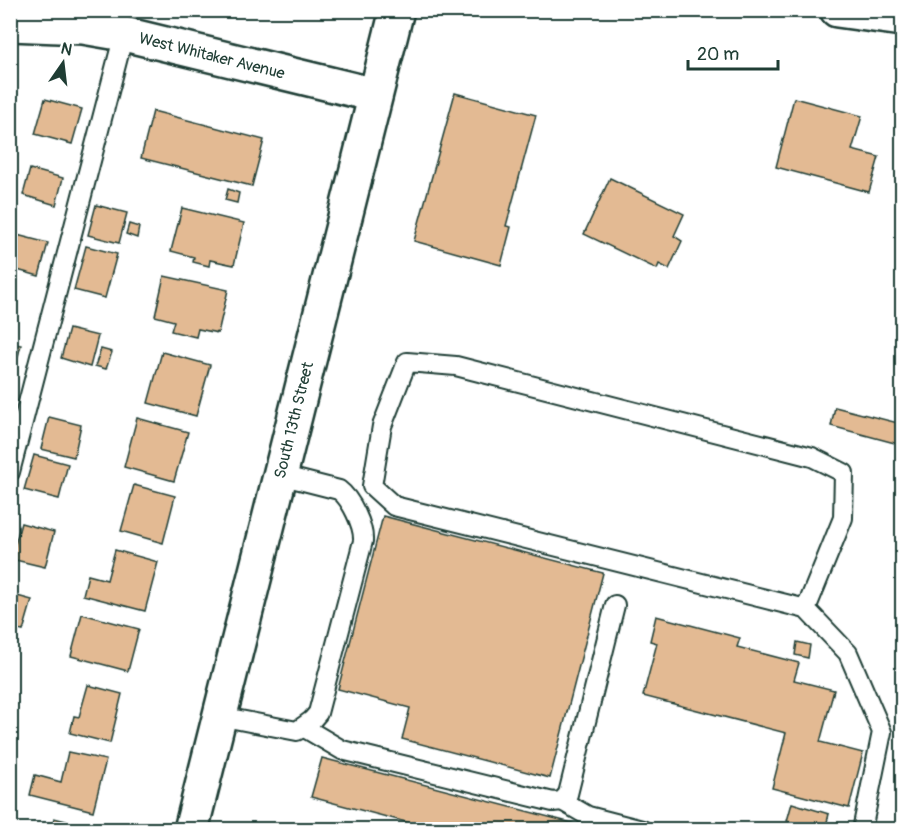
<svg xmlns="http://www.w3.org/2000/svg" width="913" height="840" font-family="Pangolin,sans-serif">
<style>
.building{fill:#e3ba93;stroke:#1f3d34;stroke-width:1.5}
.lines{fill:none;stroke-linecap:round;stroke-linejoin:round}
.lane-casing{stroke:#1f3d34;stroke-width:22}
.street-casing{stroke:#1f3d34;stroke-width:38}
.secondary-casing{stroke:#1f3d34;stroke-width:38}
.highway-casing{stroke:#1f3d34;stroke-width:38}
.lane{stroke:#fff;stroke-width:18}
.street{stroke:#fff;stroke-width:33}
.secondary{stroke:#fff;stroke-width:33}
.highway{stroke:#fff;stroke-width:33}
.labels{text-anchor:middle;stroke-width:6;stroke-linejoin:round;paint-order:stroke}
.street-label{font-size:16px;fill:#1f3d34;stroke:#fff}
</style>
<rect width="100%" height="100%" fill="#fff"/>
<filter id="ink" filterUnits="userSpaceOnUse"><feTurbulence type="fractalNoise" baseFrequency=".0167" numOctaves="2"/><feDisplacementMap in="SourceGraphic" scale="12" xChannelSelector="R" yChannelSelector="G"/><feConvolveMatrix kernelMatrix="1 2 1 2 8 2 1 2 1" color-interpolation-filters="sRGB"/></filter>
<g filter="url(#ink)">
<!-- building -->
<g class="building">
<polygon points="455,93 536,115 506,226 511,227 501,265 414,241"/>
<polygon points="794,98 862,116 852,150 879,157 869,192 776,167"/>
<polygon points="45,99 82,109 72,144 35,134"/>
<polygon points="153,111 264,140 252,186 141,158"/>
<polygon points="30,169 63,178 56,205 23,195"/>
<polygon points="610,178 684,214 674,236 682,241 669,269 659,264 657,269 584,234"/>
<polygon points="228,189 239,193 237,203 225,200"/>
<polygon points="96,205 127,213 119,243 88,235"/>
<polygon points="182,208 244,223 234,265 210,260 209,266 193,262 194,257 171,251"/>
<polygon points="129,224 139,227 137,238 126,234"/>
<polygon points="17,235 48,243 39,276 10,268 10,258"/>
<polygon points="86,246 117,254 105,298 74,290"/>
<polygon points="164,276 228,290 218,333 198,329 196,337 171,331 174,321 155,316"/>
<polygon points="69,329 98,336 90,367 61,358"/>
<polygon points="10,343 21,345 14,371 10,370"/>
<polygon points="101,349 112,352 106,369 95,366"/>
<polygon points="162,352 210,365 196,416 148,403"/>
<polygon points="835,407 902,424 902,445 831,426"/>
<polygon points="49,417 81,425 74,457 41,449"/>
<polygon points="137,418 188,432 174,481 124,467"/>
<polygon points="34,455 68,464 59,499 24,490"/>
<polygon points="134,485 175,496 163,543 121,531"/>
<polygon points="383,516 603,573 550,778 402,739 410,708 338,689"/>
<polygon points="21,523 54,532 45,567 11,559"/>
<polygon points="115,550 158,562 145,611 83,595 88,575 107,580"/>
<polygon points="10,594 32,600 23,631 10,628"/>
<polygon points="82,614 139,629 128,671 71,656"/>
<polygon points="656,616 740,638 737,647 799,663 794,680 834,690 820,742 863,753 849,808 772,788 786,733 643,696 657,643 650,641"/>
<polygon points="797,642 810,645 808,658 795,655"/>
<polygon points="88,685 122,694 110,743 70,733 74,716 79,717"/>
<polygon points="68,752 106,760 93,811 30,795 35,775 61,782"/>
<polygon points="322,758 599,830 436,830 311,797"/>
<polygon points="792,803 829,814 825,830 787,821"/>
<polygon points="54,818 90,827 89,830 51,830"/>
</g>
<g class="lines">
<!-- lane casing -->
<g class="lane-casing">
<g id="lane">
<polyline points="10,472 124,34"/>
<polyline points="806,609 843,518 844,473 812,457 456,366 407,362 382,426 372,486 394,506 806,609 848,653 882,732 862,830"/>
<path d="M219,716L297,731L312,720L318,713L363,541C364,526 351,499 339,490L280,475"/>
<polyline points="303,727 342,750 553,802 562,801 568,794 615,605"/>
<polyline points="562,801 588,816 642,830"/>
</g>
</g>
<!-- street casing -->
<g class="street-casing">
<polyline id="street" points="10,24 83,27 124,34 375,95"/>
</g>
<!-- secondary casing -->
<g class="secondary-casing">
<polyline id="secondary" points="191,830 397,10"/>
</g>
<!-- highway casing -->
<g class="highway-casing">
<polyline id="highway" points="837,10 902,19"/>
</g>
<!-- lane -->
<use href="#lane" class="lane"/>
<!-- street -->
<use href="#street" class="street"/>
<!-- secondary -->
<use href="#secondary" class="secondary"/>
<!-- highway -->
<use href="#highway" class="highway"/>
</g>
</g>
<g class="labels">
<!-- street labels -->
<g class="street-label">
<text transform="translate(212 55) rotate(14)" y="6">West Whitaker Avenue</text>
<text transform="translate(293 420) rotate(-76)" y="6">South 13th Street</text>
</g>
</g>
<!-- margin -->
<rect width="913" height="840" fill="none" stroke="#fff" stroke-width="36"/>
<rect x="18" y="18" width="877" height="804" fill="none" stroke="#1f3d34" stroke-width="2" filter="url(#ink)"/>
<!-- north arrow -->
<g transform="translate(63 63) rotate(14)" stroke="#ffffff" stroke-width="4.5" paint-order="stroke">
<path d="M0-4.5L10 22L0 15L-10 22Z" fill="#1f3d34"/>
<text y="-9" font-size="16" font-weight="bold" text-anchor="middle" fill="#1f3d34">N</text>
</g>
<!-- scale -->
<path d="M688 60v9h90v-9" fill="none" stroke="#1f3d34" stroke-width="3"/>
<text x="697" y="60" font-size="18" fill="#1f3d34" stroke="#ffffff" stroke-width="4.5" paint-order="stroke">20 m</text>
</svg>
